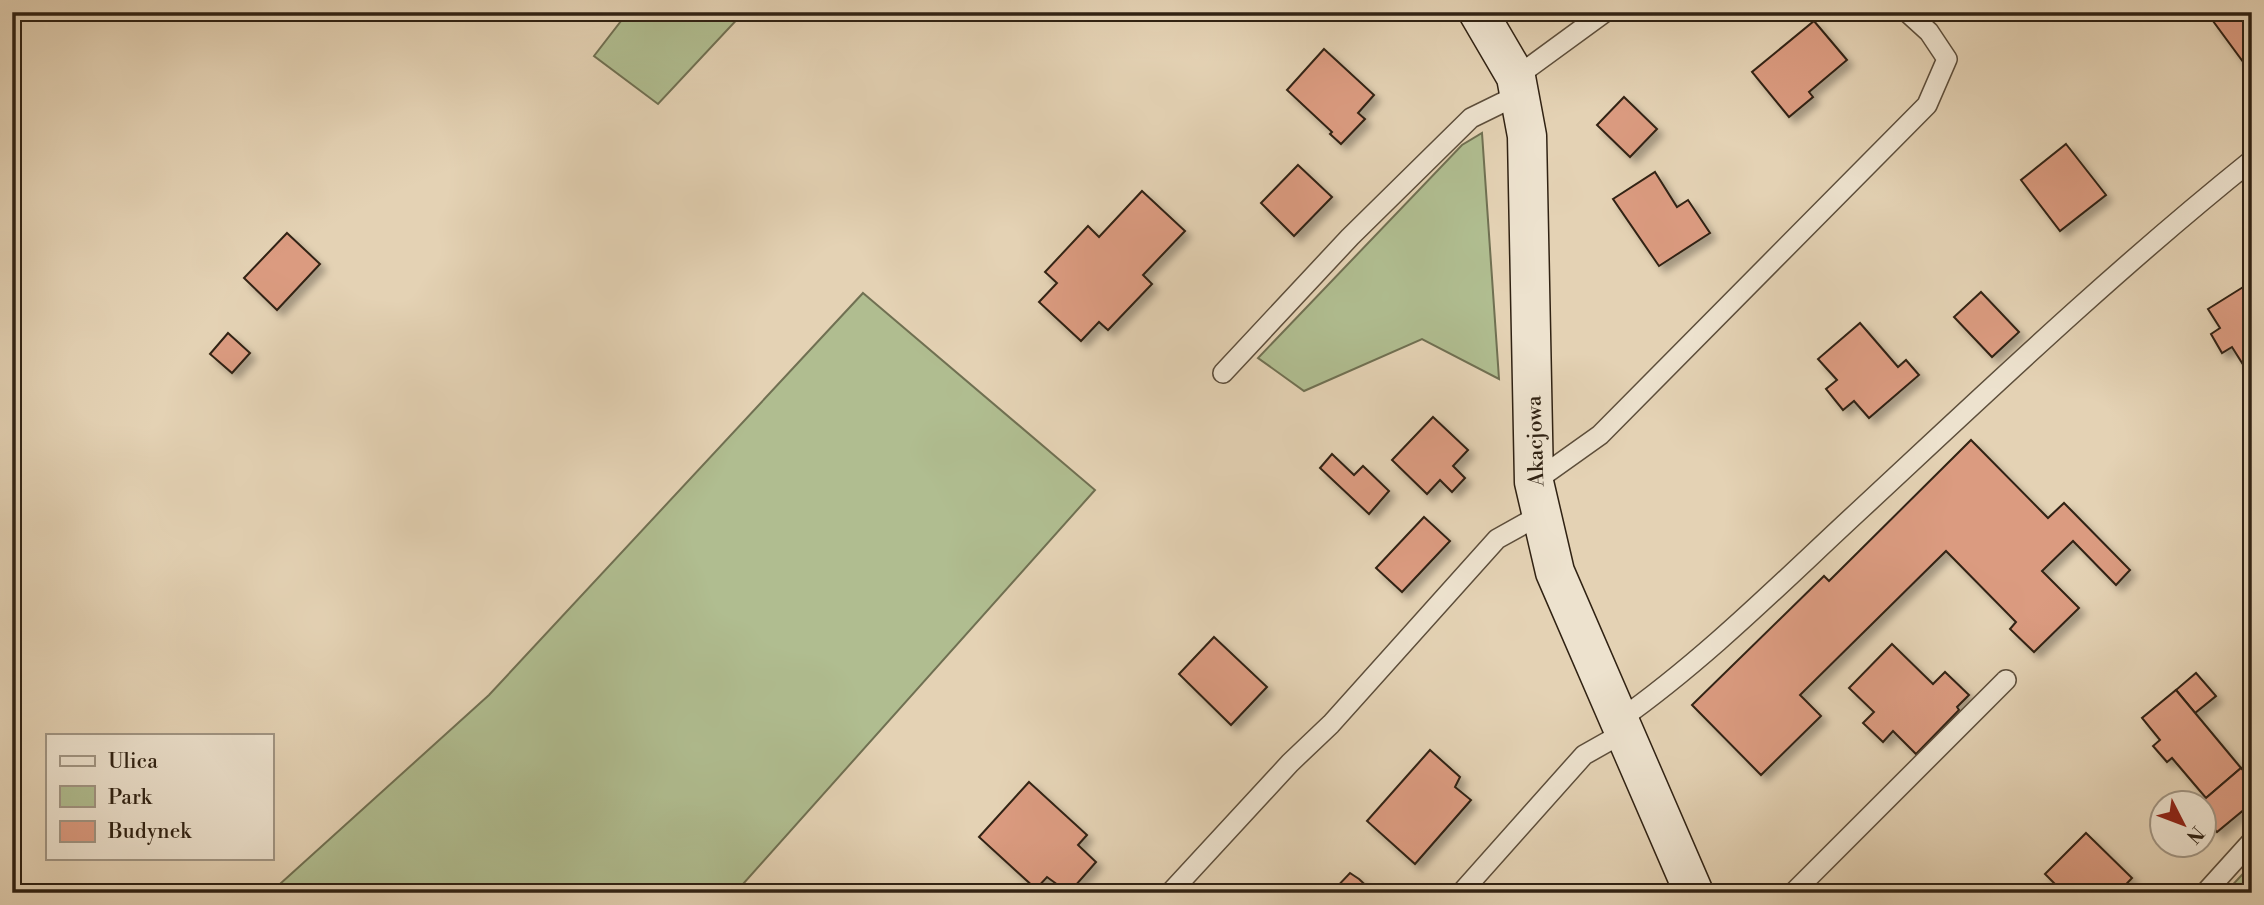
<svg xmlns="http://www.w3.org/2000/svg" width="2264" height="905" font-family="'Libre Bodoni',serif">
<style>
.green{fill:#b0bd90;stroke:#707052;stroke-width:2}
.building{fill:#db9b80;stroke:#302213;stroke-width:2;filter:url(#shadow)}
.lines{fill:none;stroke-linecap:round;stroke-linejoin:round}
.lane-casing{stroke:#5d4e3b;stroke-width:22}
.secondary-casing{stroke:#302213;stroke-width:41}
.lane{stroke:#ede2ce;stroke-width:19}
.secondary{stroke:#ede2ce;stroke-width:38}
.labels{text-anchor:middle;stroke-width:5;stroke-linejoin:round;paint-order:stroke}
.street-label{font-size:21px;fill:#302213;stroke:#ede2ce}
</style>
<defs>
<filter id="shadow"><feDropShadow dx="6" dy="6" stdDeviation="3.5" flood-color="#0004"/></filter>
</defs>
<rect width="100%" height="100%" fill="#e4d2b4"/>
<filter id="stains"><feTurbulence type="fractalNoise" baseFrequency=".00286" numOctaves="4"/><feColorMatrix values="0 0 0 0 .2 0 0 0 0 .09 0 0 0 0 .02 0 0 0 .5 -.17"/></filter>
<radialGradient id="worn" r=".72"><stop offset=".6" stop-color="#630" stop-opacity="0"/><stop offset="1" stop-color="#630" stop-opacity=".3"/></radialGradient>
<!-- green -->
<g class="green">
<polygon points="628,12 744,12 658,104 594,56"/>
<polygon points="1482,133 1499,379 1422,339 1304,391 1258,358 1462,145"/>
<polygon points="863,293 1095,490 735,893 270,893 489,695"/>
<polygon points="2252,864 2252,893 2225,893"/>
</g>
<!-- building -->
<g class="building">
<polygon points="2226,12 2252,12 2252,74 2213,21"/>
<polygon points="1814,21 1847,60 1809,92 1813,97 1789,117 1752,72"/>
<polygon points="1324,49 1374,95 1358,113 1365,119 1341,144 1330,134 1332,132 1287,90"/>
<polygon points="1624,97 1657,129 1630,157 1597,125"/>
<polygon points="2066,144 2106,195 2060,231 2021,180"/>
<polygon points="1298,165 1332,197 1294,236 1261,203"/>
<polygon points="1655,172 1677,207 1688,200 1710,233 1659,266 1613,199"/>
<polygon points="1142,191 1185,231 1143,275 1152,284 1108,330 1099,322 1081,341 1039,302 1057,283 1045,272 1088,226 1099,237"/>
<polygon points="287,233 320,264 277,310 244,278"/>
<polygon points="2248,284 2252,290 2252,361 2244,366 2232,347 2222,353 2211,334 2220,328 2208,309"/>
<polygon points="1981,292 2019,332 1992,357 1954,317"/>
<polygon points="1860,323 1898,367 1906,360 1919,375 1869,418 1854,401 1843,410 1826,389 1837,380 1818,359"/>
<polygon points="228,333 250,353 232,373 210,354"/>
<polygon points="1433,417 1468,450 1453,466 1465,478 1452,492 1440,480 1427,494 1392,460"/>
<polygon points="1971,440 2048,518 2064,503 2130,570 2116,585 2073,541 2042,571 2079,608 2034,652 2010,629 2016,622 1946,551 1800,695 1821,716 1761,775 1692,705 1824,576 1829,581"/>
<polygon points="1332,454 1354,475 1363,466 1389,491 1369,514 1320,468"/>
<polygon points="1424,517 1450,541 1402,592 1376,568"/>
<polygon points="1214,637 1267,687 1231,725 1179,674"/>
<polygon points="1892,644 1933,684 1945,672 1969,695 1957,707 1959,710 1916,754 1893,731 1883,742 1863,723 1874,712 1849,688"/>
<polygon points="2196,673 2216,696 2195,713 2176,690"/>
<polygon points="2176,690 2241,768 2206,798 2172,758 2167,762 2153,746 2160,740 2142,718"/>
<polygon points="1430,750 1460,777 1455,787 1471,800 1415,864 1367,821"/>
<polygon points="2241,768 2252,780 2252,803 2217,832 2204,817 2204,804 2199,804"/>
<polygon points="1029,782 1087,835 1078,845 1096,862 1069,893 1047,877 1036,889 979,837"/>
<polygon points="2086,833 2132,878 2118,893 2064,893 2045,874"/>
<polygon points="1350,873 1359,879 1374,893 1331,893"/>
</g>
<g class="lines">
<!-- lane casing -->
<g class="lane-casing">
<g id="lane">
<polyline points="1516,77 1605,12"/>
<polyline points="1223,373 1350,237 1471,118 1520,94"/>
<polyline points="1534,482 1600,435 1927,105 1947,59 1929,32 1907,12"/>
<path d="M1618,721C1706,659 1782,582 1861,509C1989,390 2115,270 2252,160"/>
<polyline points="1170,893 1290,763 1331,724 1497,539 1542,514"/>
<polyline points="1461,893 1584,755 1623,733"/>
<polyline points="1793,893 2006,680"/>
<polyline points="2205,893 2252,841"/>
</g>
</g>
<!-- secondary casing -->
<g class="secondary-casing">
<polyline id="secondary" points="1478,12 1516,77 1527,136 1534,482 1555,572 1694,893"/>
</g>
<!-- lane -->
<use href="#lane" class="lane"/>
<!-- secondary -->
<use href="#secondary" class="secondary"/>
</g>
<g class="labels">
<!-- street labels -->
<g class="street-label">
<text transform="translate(1535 441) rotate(-92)" y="7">Akacjowa</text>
</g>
</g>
<!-- margin -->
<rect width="2264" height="905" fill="none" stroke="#e4d2b4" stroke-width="42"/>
<rect x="14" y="14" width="2236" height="877" fill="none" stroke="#302213" stroke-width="3.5"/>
<rect x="21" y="21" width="2222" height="863" fill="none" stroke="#302213" stroke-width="2"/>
<!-- legend -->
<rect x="46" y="734" width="228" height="126" fill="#ede2ce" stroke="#a19583" stroke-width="2"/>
<rect x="60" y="756" width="35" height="10" fill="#ede2ce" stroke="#a19583" stroke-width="2"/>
<text x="108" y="768" font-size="21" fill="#302213">Ulica</text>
<rect x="60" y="786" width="35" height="21" fill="#b0bd90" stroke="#a19583" stroke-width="2"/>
<text x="108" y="804" font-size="21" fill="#302213">Park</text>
<rect x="60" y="821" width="35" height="21" fill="#db9b80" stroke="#a19583" stroke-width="2"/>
<text x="108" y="838" font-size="21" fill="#302213">Budynek</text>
<!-- north arrow -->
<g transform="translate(2183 824) rotate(132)"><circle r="33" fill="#ede2ce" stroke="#a19583" stroke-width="2"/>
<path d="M0-5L12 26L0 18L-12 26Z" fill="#8f2418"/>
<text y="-10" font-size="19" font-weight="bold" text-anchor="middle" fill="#302213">N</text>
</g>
<rect width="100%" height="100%" filter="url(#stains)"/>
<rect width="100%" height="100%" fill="url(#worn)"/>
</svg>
